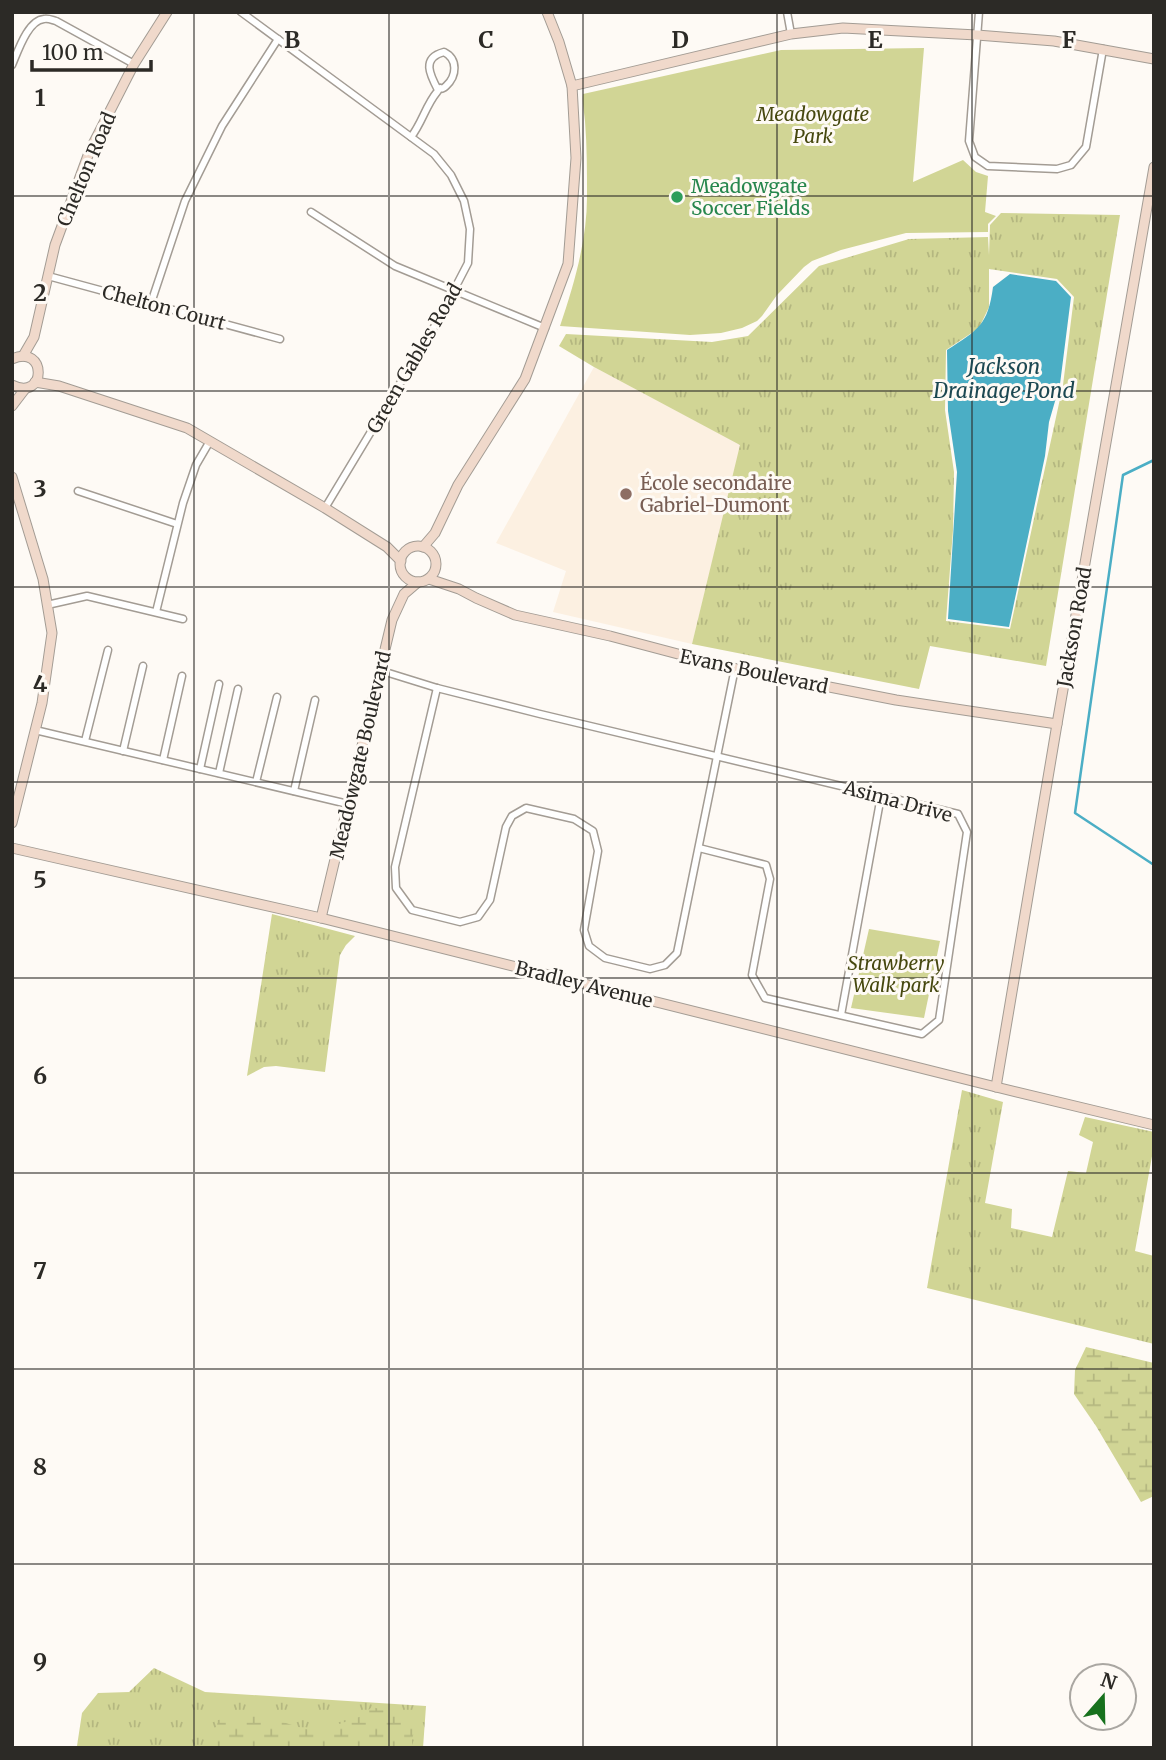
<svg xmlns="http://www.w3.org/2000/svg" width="1166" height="1760" font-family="Merriweather,serif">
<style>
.built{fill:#fcf0e1}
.grass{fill:url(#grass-tufts);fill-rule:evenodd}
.wetland{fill:url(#wetland-marsh)}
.green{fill:#d1d595}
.water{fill:#4baec5}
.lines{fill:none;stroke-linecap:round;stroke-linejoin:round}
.stream{stroke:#4baec5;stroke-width:2.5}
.street-casing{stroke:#a39c94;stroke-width:9}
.secondary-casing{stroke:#a39c94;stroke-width:11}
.street{stroke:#fff;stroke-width:6}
.secondary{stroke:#f0d9cb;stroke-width:9}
.grid{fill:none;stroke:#2c2a26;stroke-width:2;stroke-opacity:0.55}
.leisure-dot{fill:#2e9e5b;stroke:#fefaf5;stroke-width:2.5}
.education-dot{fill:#8d6e63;stroke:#fefaf5;stroke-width:2.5}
.labels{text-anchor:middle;stroke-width:6;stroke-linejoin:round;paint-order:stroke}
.park-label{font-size:19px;font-style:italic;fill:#46480f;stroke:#fefaf5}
.street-label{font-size:19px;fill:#2c2a26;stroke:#fefaf5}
.leisure-label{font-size:19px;fill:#27864d;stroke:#fefaf5;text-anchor:start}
.education-label{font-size:19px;fill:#785e54;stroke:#fefaf5;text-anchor:start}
.water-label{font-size:21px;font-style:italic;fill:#1c4852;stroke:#fefaf5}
.grid-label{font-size:23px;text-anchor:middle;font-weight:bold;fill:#2c2a26;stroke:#fefaf5;stroke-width:6;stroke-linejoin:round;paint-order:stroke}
</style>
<defs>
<pattern id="grass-tufts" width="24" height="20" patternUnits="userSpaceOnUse" patternTransform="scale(1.75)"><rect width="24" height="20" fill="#d1d595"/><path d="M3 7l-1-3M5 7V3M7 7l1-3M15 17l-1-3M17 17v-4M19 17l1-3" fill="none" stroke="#b4b780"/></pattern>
<pattern id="wetland-marsh" width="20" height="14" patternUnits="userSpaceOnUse" patternTransform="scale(1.75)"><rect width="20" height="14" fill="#d1d595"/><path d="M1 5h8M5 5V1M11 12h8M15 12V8" fill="none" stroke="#b4b780"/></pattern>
</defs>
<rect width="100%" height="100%" fill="#fefaf5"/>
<!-- built -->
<polygon class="built" points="594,367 741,445 692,644 553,612 566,571 496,543"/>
<!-- grass -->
<g class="grass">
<path d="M1001,213L1120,215L1046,666L930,646L919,689L692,644L740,445L594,367L559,346L566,334L712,342L748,336L819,266L909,239L988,237L989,255L990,225ZM989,269L1057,279L1074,297L1063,385L1010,629L946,621L953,530L954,472L945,410L946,350L979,328L989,307Z"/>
<polygon points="272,914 355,936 346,945 340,955 325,1072 276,1066 264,1067 247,1076"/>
<polygon points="962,1090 1003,1102 985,1203 1012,1209 1011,1228 1052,1237 1068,1171 1086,1173 1093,1142 1079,1135 1085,1117 1154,1132 1154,1145 1135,1251 1154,1256 1154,1344 927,1288"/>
<polygon points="154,1668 205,1692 426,1706 423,1748 79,1748 77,1746 82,1713 98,1693 129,1692"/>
</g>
<!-- wetland -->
<g class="wetland">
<polygon points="1086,1347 1154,1363 1154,1496 1141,1502 1096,1426 1074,1394 1075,1370"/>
<polygon points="372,1707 398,1714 420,1714 412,1739 412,1748 213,1748 218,1720 262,1715 304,1729 322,1730 362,1716"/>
</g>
<!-- green -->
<g class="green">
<path d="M924,48L913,182L963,160L976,172L988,176L985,212L996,216L988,224V232L906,233L841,250L812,261L804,267L777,295L762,316L757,321L742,328L721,333L690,335L560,326C574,285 587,240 587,197C587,172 587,146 585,121C584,111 582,103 583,94L781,50Z"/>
<polygon points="869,929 940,941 924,1018 851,1008"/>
</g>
<!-- water -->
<path class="water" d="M1010,274L1056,281L1071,297L1060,384L1049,422L1045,456L1009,627L948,619L957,472L948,411L947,350C978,330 988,325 993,287Z"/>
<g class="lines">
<!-- stream -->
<polyline class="stream" points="1154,460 1123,475 1075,813 1154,865"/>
<!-- street casing -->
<g class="street-casing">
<g id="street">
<polyline points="241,12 434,154 451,175 464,201 470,229 468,263 440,317 325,508"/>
<polyline points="787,12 791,34"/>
<polyline points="979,12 969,141 975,157 988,166 1057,169 1071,165 1086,147 1103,49"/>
<path d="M12,65C18,51 28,20 44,19C48,18 52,20 56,21L134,64"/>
<path d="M411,137C422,123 426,105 437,92C443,83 438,93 446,86C457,76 458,59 444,52C421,58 430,75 438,90"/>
<polyline points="311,212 395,266 545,328"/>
<polyline points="48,276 280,339"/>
<polyline points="151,303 185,201 222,126 278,39"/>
<polyline points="78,491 177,524"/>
<polyline points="47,605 87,596 183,619"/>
<polyline points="156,612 183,503 196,465 210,441"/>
<polyline points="379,670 437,688 540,714 958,814 967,832 939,1020 922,1034 765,998 752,975 770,879 766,865 699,848"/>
<polyline points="437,688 395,867 396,888 412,910 460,922 478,917 490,900 506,827 512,816 526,808 574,819 593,831 598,851 584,930 589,946 605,958 650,969 665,965 677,953 735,668"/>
<polyline points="35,730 348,804"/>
<polyline points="85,741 108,650"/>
<polyline points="123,751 143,666"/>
<polyline points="163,760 182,676"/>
<polyline points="200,769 219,684"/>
<polyline points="219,773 238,689"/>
<polyline points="256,782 277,697"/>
<polyline points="294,791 315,700"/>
<polyline points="841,1015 881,796"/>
</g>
</g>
<!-- secondary casing -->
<g class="secondary-casing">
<g id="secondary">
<polyline points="572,86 791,34 843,28 977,35 1054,41 1154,59"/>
<polyline points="23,356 34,337 55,245 90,150 134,64 167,12"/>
<path d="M12,359C47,343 47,402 12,385"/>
<polyline points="35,382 59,386 187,428 325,508 387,547 401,561"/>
<polyline points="12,406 25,389"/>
<polyline points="12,477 43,579 52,633 42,703 12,823"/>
<circle cx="418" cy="564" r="18"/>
<polyline points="423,547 435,533 458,485 525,379 568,264 576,158 572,86 559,42 547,12"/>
<polyline points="429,579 459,589 476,598 515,615 610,636 727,667 896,700 1057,724"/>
<polyline points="12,848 321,918 996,1087 1154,1125"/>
<polyline points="321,918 392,620 404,594 418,582"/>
<polyline points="996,1087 1057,724 1154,167"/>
</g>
</g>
<!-- street -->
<use href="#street" class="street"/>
<!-- secondary -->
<use href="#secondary" class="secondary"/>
</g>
<!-- grid -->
<path class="grid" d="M194,12V1748M389,12V1748M583,12V1748M777,12V1748M972,12V1748M12,196H1154M12,391H1154M12,587H1154M12,782H1154M12,978H1154M12,1173H1154M12,1369H1154M12,1564H1154"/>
<!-- markers -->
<circle class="leisure-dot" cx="677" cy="197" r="7"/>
<circle class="education-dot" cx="626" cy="494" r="7"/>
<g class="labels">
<!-- park labels -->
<g class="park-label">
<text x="813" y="121">Meadowgate<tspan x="813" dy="22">Park</tspan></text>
<text x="896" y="970">Strawberry<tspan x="896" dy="22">Walk park</tspan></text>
</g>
<!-- street labels -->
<g class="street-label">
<text transform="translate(86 169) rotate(-67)" y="7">Chelton Road</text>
<text transform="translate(164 307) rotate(15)" y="7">Chelton Court</text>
<text transform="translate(414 358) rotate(-60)" y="7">Green Gables Road</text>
<text transform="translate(1074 627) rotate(-80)" y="7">Jackson Road</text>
<text transform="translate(754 671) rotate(12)" y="7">Evans Boulevard</text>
<text transform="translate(360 755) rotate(-77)" y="7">Meadowgate Boulevard</text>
<text transform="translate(898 801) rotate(15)" y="7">Asima Drive</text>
<text transform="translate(584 984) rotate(14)" y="7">Bradley Avenue</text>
</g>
<!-- leisure labels -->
<g class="leisure-label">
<text x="691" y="193">Meadowgate<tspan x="691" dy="22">Soccer Fields</tspan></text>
</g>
<!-- education labels -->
<g class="education-label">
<text x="640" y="490">École secondaire<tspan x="640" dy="22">Gabriel-Dumont</tspan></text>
</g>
<!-- water labels -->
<g class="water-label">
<text x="1004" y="374">Jackson<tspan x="1004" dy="24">Drainage Pond</tspan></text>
</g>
</g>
<g class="grid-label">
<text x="292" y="48">B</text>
<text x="486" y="48">C</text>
<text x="680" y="48">D</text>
<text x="875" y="48">E</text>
<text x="1069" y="48">F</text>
<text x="40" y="106">1</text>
<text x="40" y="301">2</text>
<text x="40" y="497">3</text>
<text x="40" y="692">4</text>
<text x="40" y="888">5</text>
<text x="40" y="1084">6</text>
<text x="40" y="1279">7</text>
<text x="40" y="1475">8</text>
<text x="40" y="1670">9</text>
</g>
<!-- border -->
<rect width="1166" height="1760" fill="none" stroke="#2c2a26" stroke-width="28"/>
<!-- north arrow -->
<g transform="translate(1103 1697) rotate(20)"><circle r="33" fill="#fefaf5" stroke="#aaa7a2" stroke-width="2"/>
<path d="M0-5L12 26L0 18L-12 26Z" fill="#17711d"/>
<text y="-10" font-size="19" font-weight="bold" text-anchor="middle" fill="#2c2a26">N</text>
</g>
<!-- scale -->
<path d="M32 60v10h119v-10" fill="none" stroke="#2c2a26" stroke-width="3.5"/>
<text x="42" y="60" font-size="21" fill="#2c2a26" stroke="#fefaf5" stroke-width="5" paint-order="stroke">100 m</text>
</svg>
